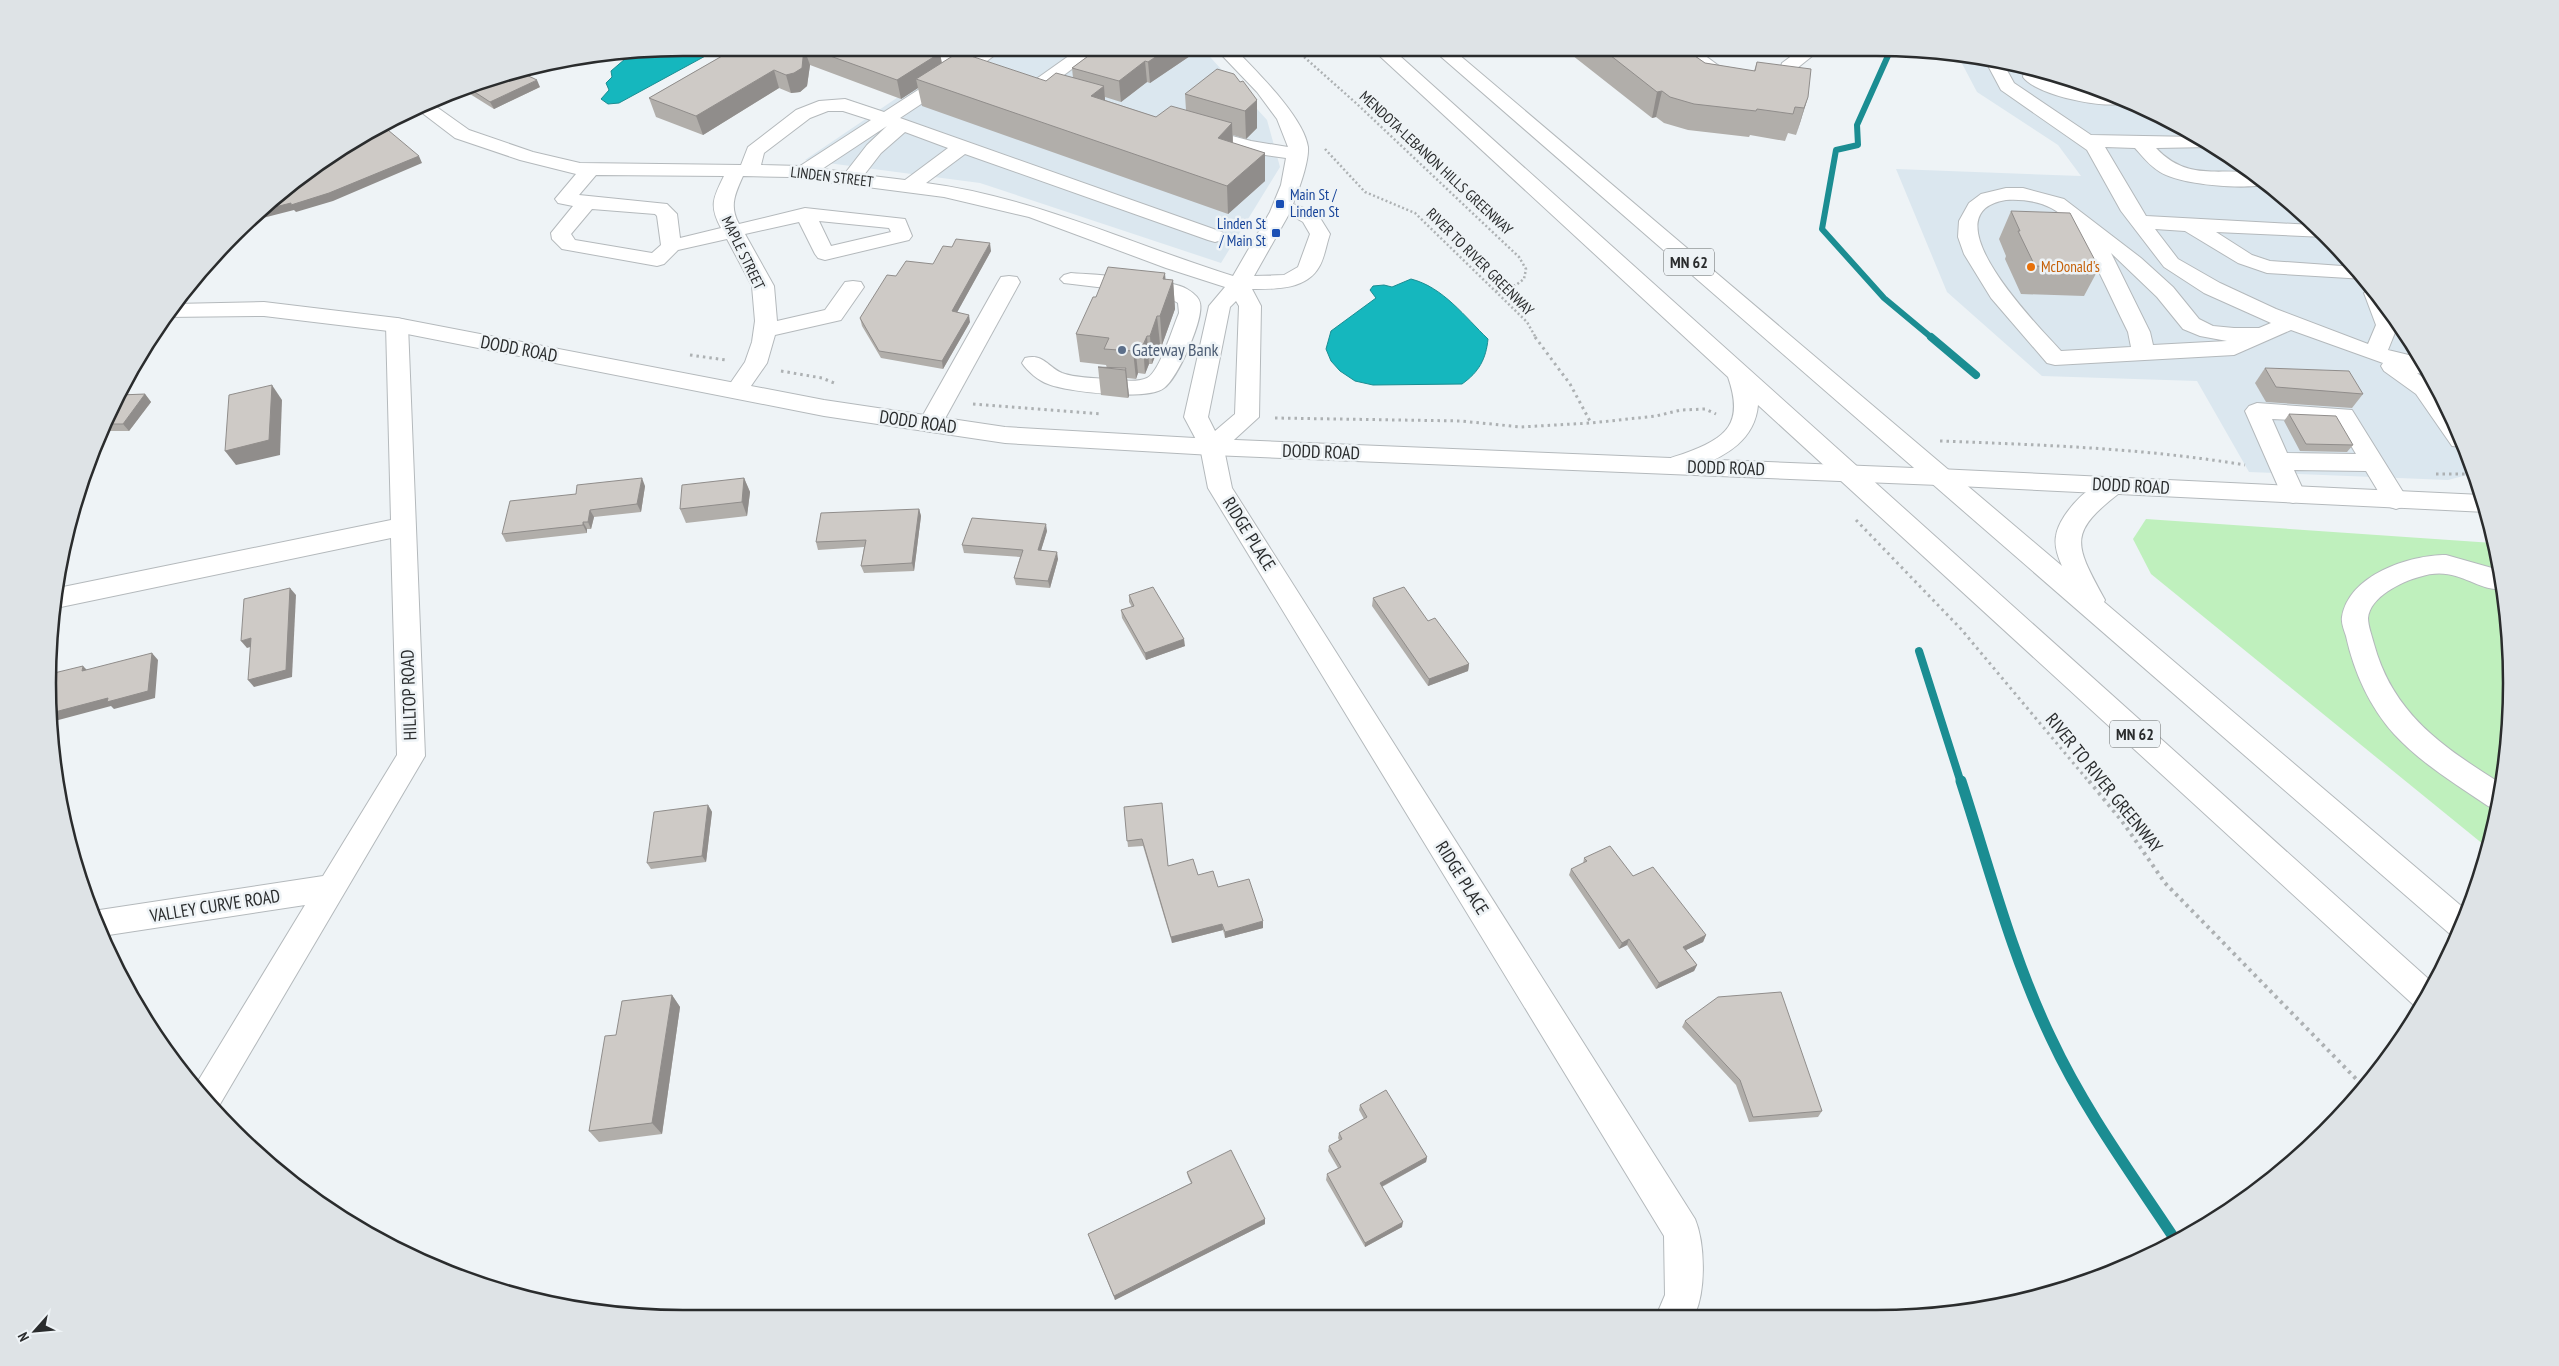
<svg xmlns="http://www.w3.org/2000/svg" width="2559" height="1366" font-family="'PT Sans Narrow',sans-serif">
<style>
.built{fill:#dbe7ef}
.green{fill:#bff0bd}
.water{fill:#15b7be;stroke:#1b8d92}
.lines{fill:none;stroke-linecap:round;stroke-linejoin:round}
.stream-far2{stroke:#1b8d92;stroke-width:6}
.stream-far1{stroke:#1b8d92;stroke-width:8}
.stream{stroke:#1b8d92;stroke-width:11}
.minor-casing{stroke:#b4b9bc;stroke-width:2}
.major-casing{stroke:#b4b9bc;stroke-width:2}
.highway-casing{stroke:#b4b9bc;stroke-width:2}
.path-far2{stroke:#adb1b3;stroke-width:2.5;stroke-dasharray:2 2.5;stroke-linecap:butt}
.path-far1{stroke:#adb1b3;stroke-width:3;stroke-dasharray:2.5 4;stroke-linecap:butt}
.path{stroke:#adb1b3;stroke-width:4;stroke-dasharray:3 4.5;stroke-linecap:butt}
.minor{fill:#fff;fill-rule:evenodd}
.major{fill:#fff;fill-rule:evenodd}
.highway{fill:#fff;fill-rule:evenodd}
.wall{fill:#b1aeaa}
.shaded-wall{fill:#908d8b}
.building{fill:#cecac6;stroke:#908d8b}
.transit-dot{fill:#1a4fb4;stroke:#eef3f6;stroke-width:2}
.food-dot{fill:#e8710a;stroke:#eef3f6;stroke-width:2}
.service-dot{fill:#5c6f8a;stroke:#eef3f6;stroke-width:2}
.labels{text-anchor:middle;stroke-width:5;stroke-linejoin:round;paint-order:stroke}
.far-street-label{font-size:15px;fill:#2a2c2d;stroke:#eef3f6}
.far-transit-label{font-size:15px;fill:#164399;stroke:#eef3f6;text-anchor:start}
.far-food-label{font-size:15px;fill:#c56008;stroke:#eef3f6;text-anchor:start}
.shield{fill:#eef3f6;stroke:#656869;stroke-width:1}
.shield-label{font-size:16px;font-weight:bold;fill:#2a2c2d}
.street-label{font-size:18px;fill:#2a2c2d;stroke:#eef3f6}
.service-label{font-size:18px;fill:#4e5e75;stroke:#eef3f6;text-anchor:start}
.rim{fill:none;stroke:#2a2c2d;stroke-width:2.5}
</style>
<rect width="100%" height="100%" fill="#eef3f6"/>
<!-- built -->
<g class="built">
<polygon points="900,48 1202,48 1267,120 1280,167 1221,263 980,183 805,160 947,64"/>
<polygon points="1958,56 2041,69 2157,113 2263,179 2354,264 2426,366 2475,473 2448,480 2249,472 2197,381 2042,376 1947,292 1896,169 2081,176 2058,145 1977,92"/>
</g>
<!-- green -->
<polygon class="green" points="2146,519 2493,543 2506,600 2510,725 2489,849 2151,574 2133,539"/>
<!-- water -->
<g class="water">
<polygon points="683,48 720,48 619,103 608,104 601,99 609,90 606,83 612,77 611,71 632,53"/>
<path d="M1411,279C1443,287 1465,317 1488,339C1486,359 1479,372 1462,384L1373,385L1355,381L1340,371L1331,361L1326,349L1331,331L1376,298L1370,290L1373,286L1384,285L1392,287Z"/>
</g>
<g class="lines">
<!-- stream-far2 -->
<polyline class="stream-far2" points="1891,49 1857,125 1858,145 1836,150 1822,229 1884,298 1932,338"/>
<!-- stream-far1 -->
<g class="stream-far1">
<polyline points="1931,337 1976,375"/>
<polyline points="1919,651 1961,783"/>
</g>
<!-- stream -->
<path class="stream" d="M1961,781C1989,867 2012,957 2051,1038C2084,1109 2131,1173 2174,1238"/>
<!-- minor casing -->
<g class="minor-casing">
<g id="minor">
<path d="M908,48H934L967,58L983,48H1004L983,64L991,66L994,70L991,74L985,75L971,71L900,118L1222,232L1225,236L1222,240L1215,242L1208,240L965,154L926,183C1033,197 1131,244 1233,276L1270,212L1281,185L1286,158L1251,153L1199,139L1197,135L1199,131L1206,129L1251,141L1288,147L1277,119L1257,92L1215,48H1234C1255,70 1304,117 1308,147C1309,162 1299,189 1293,204L1317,213L1330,234C1326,245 1325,257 1319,267C1306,290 1275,289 1252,289L1261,306L1259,417L1224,449L1232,488L1695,1219C1705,1243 1706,1290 1695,1314H1657L1665,1295L1664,1236L1208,488L1200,447L1184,417L1209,306L1225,287L1166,268L1029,217L944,197L790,177L743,176C735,194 729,206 739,224L805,208L905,219L912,236L909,240L825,260L818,258L815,254L799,222L745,234L774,286L777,321L825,310L845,282L853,281L861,282L864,287L841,320L775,335L767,363L744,396L736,398L728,396L725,391L745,362L752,342L755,321L752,286L727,239L678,250L664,264L657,266L562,249L552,239L551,233L573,206L558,203L555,199L576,174L520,160L455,138L417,109L431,103L469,130L533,152L580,163L741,165L748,147L796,110L819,101L845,99L884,112L955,66L911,52ZM828,111H843L871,120L800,166L761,165L764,153L810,118ZM887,126L867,145L846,172L822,169ZM905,132L948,148L905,180L864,175L881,153ZM596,175L724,176C713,198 709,206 721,228L680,238L677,214L667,204L579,195ZM592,209L655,214L657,216L661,245L652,253L575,240L571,234ZM1289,214L1303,222L1310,234L1298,267L1284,275L1254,276ZM819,221L889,228L891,232L831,246ZM1236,301L1239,306L1235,414L1215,431L1208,417L1230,307Z"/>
<polygon points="1080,48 1100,48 1044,90 1032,90 1029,86 1032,82"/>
<polygon points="1676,49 1696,49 1738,80 1735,84 1723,84"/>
<polygon points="1801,49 1821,49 1796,69 1790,90 1778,90 1775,86 1782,63"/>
<path d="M1985,60L2003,63L2014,83L2091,135L2196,137L2212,147L2156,148C2196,191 2239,156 2268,184C2244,190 2181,185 2160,172C2150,166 2142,156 2135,148L2105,147L2146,216L2313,225L2325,237L2216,232L2252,255L2270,261L2356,267L2365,279L2267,273L2238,263L2185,231L2155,229L2178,259L2220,283L2276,309L2368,344L2376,325L2364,293L2371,288L2398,325L2388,350L2421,358L2431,375L2417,373C2444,392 2450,417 2463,447L2452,446L2416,394L2384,371L2381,366L2383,363L2291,330L2234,355L2055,365L2047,363L1991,298L1964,254L1958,237L1959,221L1969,203L1981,194L2006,188H2023L2064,199L2141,258L2173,287L2199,319L2213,326L2234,328H2259L2271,323L2204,293L2164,267L2121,211L2087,150L2001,90ZM2006,200C2062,197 2078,228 2099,272C2109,292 2118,312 2128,332L2131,347L2061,351C2040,328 1925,213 2006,200ZM2111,253L2157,297L2183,329L2200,336L2227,341L2153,345L2150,332Z"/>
<path d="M2025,67L2042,70L2041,75L2070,88L2101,92L2127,102C2109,111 2035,95 2023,77Z"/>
<path d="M1071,273C1096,275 1168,278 1187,289C1192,292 1199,297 1200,303C1204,319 1178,378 1164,388C1148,401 1067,392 1048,384C1039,381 1027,371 1022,363L1025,358C1043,353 1048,367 1062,373C1076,378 1094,378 1108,379C1120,380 1136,383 1147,378C1159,373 1173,327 1179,313L1178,303L1164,295L1064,283L1060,279L1064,275Z"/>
<polygon points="1009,276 1017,277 1020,282 942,424 938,429 930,432 922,429 918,424 998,282 1001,277"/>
<polygon points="397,318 405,320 408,325 425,756 216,1111 195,1086 305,905 102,936 93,911 323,876 397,755 391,538 56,608 58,588 391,520 386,325 389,320"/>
<path d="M2257,403L2352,410L2408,500L2405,506L2396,509L2387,506L2366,471L2294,470L2305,494L2302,500L2293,503L2284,500L2245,411L2249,406ZM2272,419L2337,422L2356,454L2287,453Z"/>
<path d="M2446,555L2499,570L2503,589C2475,592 2458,564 2419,577C2401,582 2370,597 2368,618C2368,626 2372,636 2374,644C2393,714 2443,747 2500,783L2496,809L2488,806C2455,784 2421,763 2394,734C2369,706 2354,672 2346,636C2344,630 2341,623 2342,617C2349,575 2409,555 2446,555Z"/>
</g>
</g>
<!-- major casing -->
<g class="major-casing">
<polygon id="major" points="264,302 397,318 824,400 1005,427 1212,439 1938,469 2482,495 2486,512 1938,485 1212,455 1005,443 824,416 397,332 264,316 165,317 174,304"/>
</g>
<!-- highway casing -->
<g class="highway-casing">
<g id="highway">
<path d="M1371,48H1391L2433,983L2417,1008L1758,405C1755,439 1727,456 1697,467C1686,471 1675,475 1663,472L1660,466C1665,458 1674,457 1683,454C1728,438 1744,423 1728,377Z"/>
<path d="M1431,48H1451L2062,566C2058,557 2054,546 2056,536C2059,513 2098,472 2122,479L2125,485L2122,491C2067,533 2074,543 2105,600L2104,602L2466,910L2456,936L2450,934Z"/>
</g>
</g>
<!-- path-far2 -->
<g class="path-far2">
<polyline points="1294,48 1357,104 1519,257 1526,269 1524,279 1516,285 1496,291"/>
<polyline points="1325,149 1365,192 1415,213 1527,322 1536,338"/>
</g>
<!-- path-far1 -->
<g class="path-far1">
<polyline points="1535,337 1570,384 1591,423"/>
<polyline points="690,355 726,360"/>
<polyline points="781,371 822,378 834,383"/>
<polyline points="973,404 1101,414"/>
<polyline points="1275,418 1461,421 1521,427 1591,423 1656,416 1681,410 1705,409 1716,414"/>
<path d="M1940,441C2042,445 2144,448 2245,465"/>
<polyline points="2436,474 2475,474"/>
<polyline points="1856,520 1961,629 2090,783"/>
</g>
<!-- path -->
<polyline class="path" points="2089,781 2122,821 2165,883 2364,1087"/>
<!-- minor -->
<use href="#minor" class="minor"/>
<!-- major -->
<use href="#major" class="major"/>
<!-- highway -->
<use href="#highway" class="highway"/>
</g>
<!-- wall -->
<g class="wall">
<polygon points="736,48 932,48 932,51 940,53 942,63 1046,81 1073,78 1072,68 1099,48 1189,48 1190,56 1150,83 1147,82 1121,102 1105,97 1105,100 1156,117 1186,110 1185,94 1240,82 1257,100 1257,128 1246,139 1233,135 1233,143 1265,153 1265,181 1228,214 922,106 918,88 901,99 810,65 807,86 800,92 791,93 779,88 703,135 656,117 649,98"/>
<polygon points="939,48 956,48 950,52"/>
<polygon points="1563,48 1685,49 1705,63 1754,71 1757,62 1808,97 1796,135 1788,133 1785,141 1750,135 1749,137 1688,130 1664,123 1656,117 1652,118"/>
<polygon points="478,81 540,87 494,109 462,89"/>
<polygon points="2011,211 2099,268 2084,296 2021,294 2005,259 2006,256 1999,239"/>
<polygon points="991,251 957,312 970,322 943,369 881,358 862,326 860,318 933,264"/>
<polygon points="1165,280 1173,280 1175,309 1162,345 1160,344 1152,364 1149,364 1145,374 1138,373 1136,379 1127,378 1129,396 1128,398 1101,395 1098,367 1107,368 1106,365 1080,362 1076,334 1096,297"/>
<polygon points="2265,368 2363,394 2352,408 2266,402 2255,383"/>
<polygon points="145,394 151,402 129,431 100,431 120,395"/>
<polygon points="2289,414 2353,445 2347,452 2300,451 2284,421"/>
<polygon points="744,478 750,492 747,516 686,523 680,509"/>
<polygon points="645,486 641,512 594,517 591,529 587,529 587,533 506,542 502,534 576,494"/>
<polygon points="919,509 921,516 914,571 864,573 861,566 864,547 818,550 816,542"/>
<polygon points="1047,531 1041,550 1058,559 1050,588 1016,585 1014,578 1020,557 964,553 962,545"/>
<polygon points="1129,595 1185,646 1146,660 1122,618 1121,610 1132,607 1129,602"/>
<polygon points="1373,598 1428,621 1469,664 1468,671 1428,686 1372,606"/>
<polygon points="708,805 712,812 706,862 651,869 647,863"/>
<polygon points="1124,807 1168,866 1198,875 1218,887 1263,928 1225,938 1223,930 1172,943 1143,846 1128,847"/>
<polygon points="1584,858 1633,876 1706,935 1703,942 1686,950 1697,965 1694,971 1656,989 1627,945 1619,949 1569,875 1571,869 1583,864"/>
<polygon points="672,995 680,1007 662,1134 599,1142 589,1131"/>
<polygon points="1685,1021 1822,1111 1818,1117 1749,1122 1736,1085 1682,1027"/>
<polygon points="1360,1105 1427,1157 1426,1162 1382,1187 1402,1227 1365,1247 1326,1180 1327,1174 1338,1168 1328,1151 1329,1146 1339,1140 1338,1138 1339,1133 1364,1119 1359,1110"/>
<polygon points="1187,1172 1265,1219 1265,1224 1115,1300 1088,1234 1191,1183 1188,1177"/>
</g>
<!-- shaded-wall -->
<g class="shaded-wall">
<polygon points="804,48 810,65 807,86 800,92 791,93 786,75"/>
<polygon points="925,48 932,48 934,57 940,53 943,72 916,79 918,88 901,99 897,80"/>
<polygon points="950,48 956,48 950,52"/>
<polygon points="1169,48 1189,48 1190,56 1150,83 1148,62"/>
<polygon points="1145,61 1147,82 1121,102 1119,81"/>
<polygon points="774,70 779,88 703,135 696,116"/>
<polygon points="537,80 540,87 494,109 490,102"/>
<polygon points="1104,86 1106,114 1091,96"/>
<polygon points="1662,91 1656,117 1652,118 1657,92"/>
<polygon points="1808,97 1800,123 1796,135 1804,108"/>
<polygon points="1257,100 1257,128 1246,139 1245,111"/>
<polygon points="1232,123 1233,151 1218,138"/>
<polygon points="1265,153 1265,181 1228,214 1227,186"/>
<polygon points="419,156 422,163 333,201 296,212 294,210 251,221 263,210"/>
<polygon points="990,243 991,251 954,318 952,311"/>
<polygon points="1165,273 1167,298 1173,280 1175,309 1162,345 1160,316 1163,279"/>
<polygon points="969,315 970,322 943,369 942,361"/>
<polygon points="1157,316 1160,344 1152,364 1150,336"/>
<polygon points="1147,336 1149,364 1145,374 1143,345"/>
<polygon points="1135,345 1138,373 1136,379 1133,351"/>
<polygon points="1126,368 1129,396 1128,398 1125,370"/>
<polygon points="272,385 282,400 280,455 236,465 225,451"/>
<polygon points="145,394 151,402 129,431 123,424"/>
<polygon points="642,478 645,486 641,512 637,504"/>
<polygon points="744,478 750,492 747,516 742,502"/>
<polygon points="919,509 921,516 914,571 912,563"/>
<polygon points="590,510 594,517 591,529 588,522"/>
<polygon points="583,522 587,529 587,533 583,525"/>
<polygon points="1046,524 1047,531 1039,557 1038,550"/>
<polygon points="1057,552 1058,559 1050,588 1048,581"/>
<polygon points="290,588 296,595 292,677 254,687 248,680"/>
<polygon points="251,638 257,645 247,648 241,641"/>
<polygon points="1184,639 1185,646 1146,660 1145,653"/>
<polygon points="152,653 158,660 155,698 114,709 111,706 51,722 51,713"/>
<polygon points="1469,664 1468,671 1428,686 1429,679"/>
<polygon points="83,666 90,673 82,671"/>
<polygon points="708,805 712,812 706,862 702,856"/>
<polygon points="1263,921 1263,928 1225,938 1225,932"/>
<polygon points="1222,924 1223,930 1172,943 1171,937"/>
<polygon points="1706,935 1703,942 1680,953 1683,947"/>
<polygon points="1629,939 1627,945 1619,949 1622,943"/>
<polygon points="1697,965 1694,971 1656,989 1659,983"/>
<polygon points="672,995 680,1007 662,1134 652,1123"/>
<polygon points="1427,1157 1426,1162 1379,1188 1380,1183"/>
<polygon points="1265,1219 1265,1224 1115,1300 1114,1296"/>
<polygon points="1403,1222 1402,1227 1365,1247 1365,1243"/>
</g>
<!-- building -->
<g class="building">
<polygon points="736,48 804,48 802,68 794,73 786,75 774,70 696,116 649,98"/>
<polygon points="808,48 925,48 940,53 897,80"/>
<polygon points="1099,48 1169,48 1148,62 1145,61 1119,81 1072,68"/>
<polygon points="1601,48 1685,49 1705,63 1755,71 1757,62 1811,69 1808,97 1804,108 1795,107 1793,114 1757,109 1756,111 1694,104 1670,97 1662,91 1657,92"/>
<polygon points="959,52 1046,81 1056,73 1104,86 1091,96 1156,117 1171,106 1232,123 1218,138 1265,153 1227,186 916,79"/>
<polygon points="1217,69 1234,74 1240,82 1243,81 1257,100 1245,111 1185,94"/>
<polygon points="518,71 537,80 490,102 467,87 478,81"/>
<polygon points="382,125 419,156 329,193 291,205 291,203 263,210 296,179 366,132"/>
<polygon points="2011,211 2070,213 2099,268 2035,266 2018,231 2020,231"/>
<polygon points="956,239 990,243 952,311 969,315 942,361 879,351 860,318 887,275 896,276 906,261 933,264 943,246 952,247"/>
<polygon points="1108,267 1165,273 1163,279 1173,280 1160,316 1157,316 1150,336 1147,336 1143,345 1135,345 1133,351 1104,349 1109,338 1076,334 1093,297 1096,297"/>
<polygon points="1098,367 1122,368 1126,368 1125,370"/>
<polygon points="2265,368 2349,371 2363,394 2276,387"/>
<polygon points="272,385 269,440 225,451 229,395"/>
<polygon points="145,394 123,424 104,424 120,395"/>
<polygon points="2289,414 2336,416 2353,445 2306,444"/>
<polygon points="642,478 637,504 590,510 588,522 583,522 583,525 502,534 510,501 576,494 577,485"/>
<polygon points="744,478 742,502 680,509 682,485"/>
<polygon points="919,509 912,563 861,566 866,540 816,542 821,513"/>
<polygon points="972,518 1046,524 1038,550 1057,552 1048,581 1014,578 1023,550 962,545"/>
<polygon points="1153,587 1184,639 1145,653 1121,610 1134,606 1129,595"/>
<polygon points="1404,587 1428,621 1435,618 1469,664 1429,679 1373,598"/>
<polygon points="290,588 286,670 248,680 251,638 241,641 244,599"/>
<polygon points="152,653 148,691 107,702 108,698 51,713 50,674 83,666 82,671"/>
<polygon points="1162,803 1168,866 1193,859 1198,875 1213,871 1218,887 1249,879 1263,921 1225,932 1222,924 1171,937 1142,839 1127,841 1124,807"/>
<polygon points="708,805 702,856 647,863 654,812"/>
<polygon points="1610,846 1633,876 1653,867 1706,935 1683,947 1697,965 1659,983 1629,939 1622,943 1571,869 1587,861 1584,858"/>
<polygon points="1781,992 1822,1111 1753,1117 1740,1080 1685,1021 1718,997"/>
<polygon points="672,995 652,1123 589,1131 605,1036 616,1035 622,1001"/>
<polygon points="1386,1090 1427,1157 1380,1183 1403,1222 1365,1243 1327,1174 1341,1167 1329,1146 1342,1139 1339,1133 1367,1117 1360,1105"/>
<polygon points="1231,1150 1265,1219 1114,1296 1088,1234 1192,1183 1187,1172"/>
</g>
<!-- markers -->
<g class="transit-dot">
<rect x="1275" y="199" width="10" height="10" rx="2.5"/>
<rect x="1271" y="228" width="10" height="10" rx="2.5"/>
</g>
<circle class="food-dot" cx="2031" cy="267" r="5"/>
<circle class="service-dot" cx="1122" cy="350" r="5"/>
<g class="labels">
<!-- far-street labels -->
<g class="far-street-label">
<text transform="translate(1436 163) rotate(43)" y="5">MENDOTA-LEBANON HILLS GREENWAY</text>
<text transform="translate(832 177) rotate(7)" y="5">LINDEN STREET</text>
<text transform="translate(743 253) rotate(64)" y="5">MAPLE STREET</text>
<text transform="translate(1480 262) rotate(45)" y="5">RIVER TO RIVER GREENWAY</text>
</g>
<!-- far-transit labels -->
<g class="far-transit-label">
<text x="1290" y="200">Main St /<tspan x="1290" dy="17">Linden St</tspan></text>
<text x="1266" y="229" text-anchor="end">Linden St<tspan x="1266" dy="17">/ Main St</tspan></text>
</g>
<!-- far-food labels -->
<g class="far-food-label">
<text x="2041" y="272">McDonald's</text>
</g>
<!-- shield labels -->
<g class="shield">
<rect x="1664" y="248.5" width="50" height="27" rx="4"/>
<rect x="2110" y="720.5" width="50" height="27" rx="4"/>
</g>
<g class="shield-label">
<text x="1689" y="268">MN 62</text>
<text x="2135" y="740">MN 62</text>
</g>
<!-- street labels -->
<g class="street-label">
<text transform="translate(519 349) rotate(11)" y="6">DODD ROAD</text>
<text transform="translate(918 422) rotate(8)" y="6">DODD ROAD</text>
<text transform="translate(1321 452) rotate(2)" y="6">DODD ROAD</text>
<text transform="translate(1726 468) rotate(2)" y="6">DODD ROAD</text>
<text transform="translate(2131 486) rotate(3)" y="6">DODD ROAD</text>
<text transform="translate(1249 534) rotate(58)" y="6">RIDGE PLACE</text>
<text transform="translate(409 695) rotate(-92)" y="6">HILLTOP ROAD</text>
<text transform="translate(2104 783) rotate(51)" y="6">RIVER TO RIVER GREENWAY</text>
<text transform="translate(1462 878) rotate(58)" y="6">RIDGE PLACE</text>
<text transform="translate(215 906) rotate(-9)" y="6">VALLEY CURVE ROAD</text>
</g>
<!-- service labels -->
<g class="service-label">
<text x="1132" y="356">Gateway Bank</text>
</g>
</g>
<!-- crop -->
<path d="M0 0H2559V1366H0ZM683 56H1876A627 627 0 0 1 2503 683V683A627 627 0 0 1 1876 1310H683A627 627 0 0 1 56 683V683A627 627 0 0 1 683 56Z" fill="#dee3e6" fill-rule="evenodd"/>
<path class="rim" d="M683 56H1876A627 627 0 0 1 2503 683V683A627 627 0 0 1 1876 1310H683A627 627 0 0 1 56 683V683A627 627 0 0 1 683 56Z"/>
<!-- north arrow -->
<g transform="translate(35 1331) rotate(243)" stroke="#eef3f6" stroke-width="4" paint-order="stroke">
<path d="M0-4L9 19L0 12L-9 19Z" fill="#2a2c2d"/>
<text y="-8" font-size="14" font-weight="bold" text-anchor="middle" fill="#2a2c2d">N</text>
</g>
</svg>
